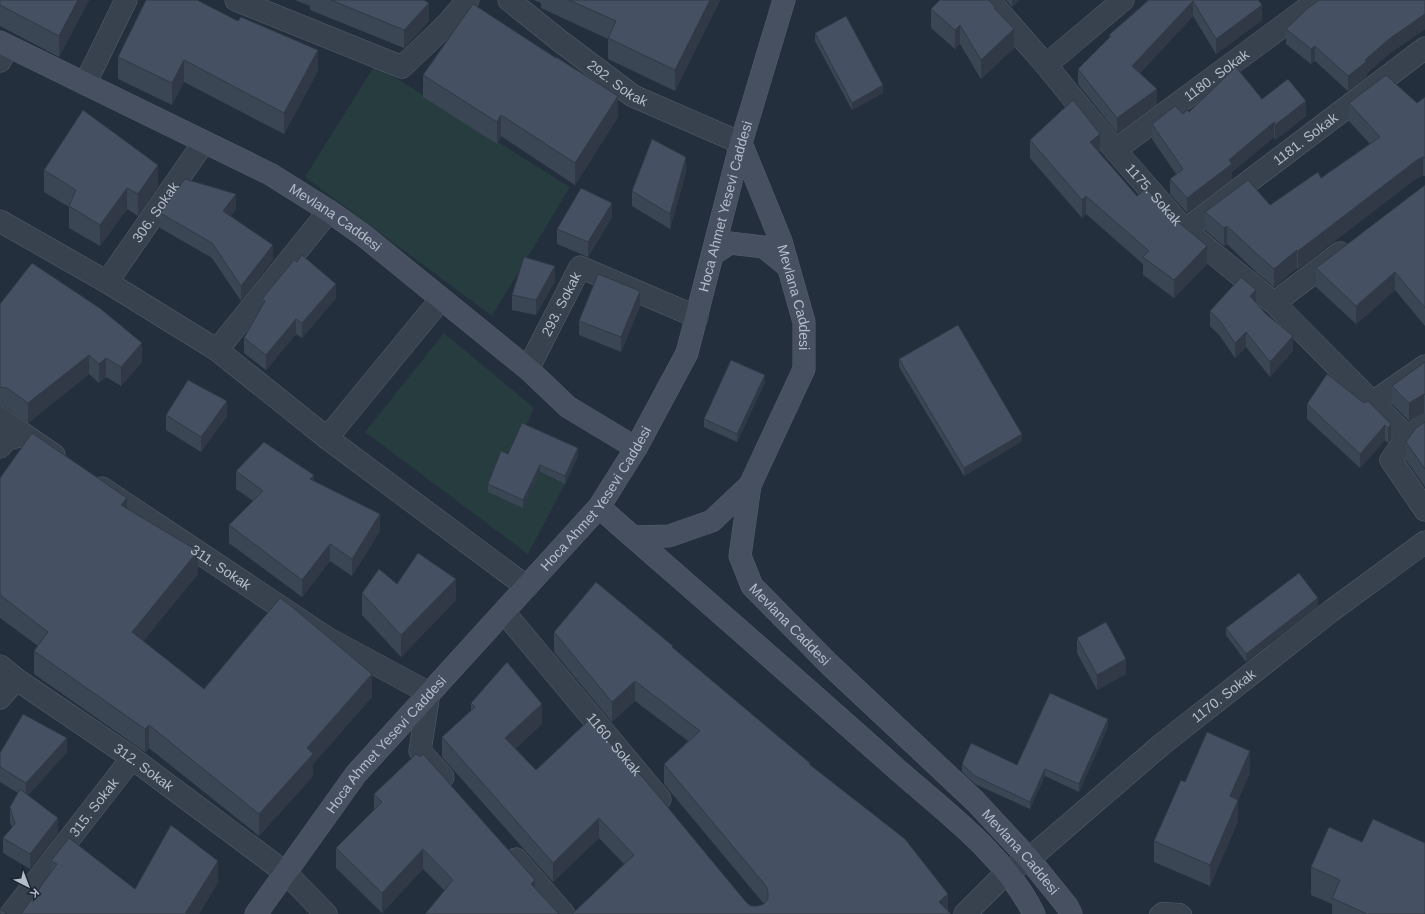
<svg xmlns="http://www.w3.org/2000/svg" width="1425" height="914" font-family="Helvetica,sans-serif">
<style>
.green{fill:#263c3f}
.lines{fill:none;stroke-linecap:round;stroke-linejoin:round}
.lane-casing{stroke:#565f6c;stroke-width:16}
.street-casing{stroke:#565f6c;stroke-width:23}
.secondary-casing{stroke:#565f6c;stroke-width:23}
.lane{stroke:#38414e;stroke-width:15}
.street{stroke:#38414e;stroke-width:22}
.secondary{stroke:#465061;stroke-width:22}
.wall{fill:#3b4654}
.shaded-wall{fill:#303945}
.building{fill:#455162;stroke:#303945}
.labels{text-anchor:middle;stroke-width:3;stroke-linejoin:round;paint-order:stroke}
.street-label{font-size:14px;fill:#b4bcc9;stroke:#1d2633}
</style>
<rect width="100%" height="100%" fill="#242f3e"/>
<!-- green -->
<g class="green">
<polygon points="375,65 570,187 492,316 305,177"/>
<polygon points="444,333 534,408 511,459 565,484 528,554 365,432"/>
</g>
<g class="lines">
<!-- lane casing -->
<g class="lane-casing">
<polyline id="lane" points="1157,914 1162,910 1180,911 1184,914"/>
</g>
<!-- street casing -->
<g class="street-casing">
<g id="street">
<polyline points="236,0 402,67 446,25 468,0"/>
<path id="s1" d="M509,0L560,41L633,96L741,143"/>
<path id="s2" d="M989,0L1046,65L1115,150L1185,230L1274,303L1407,437"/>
<polyline points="0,61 7,47"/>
<polyline points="1046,65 1123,0"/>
<polyline points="85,84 126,0"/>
<path id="s3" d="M1115,150L1318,0"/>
<polyline points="0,221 107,282 217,350 327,438 527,587"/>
<path id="s4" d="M1185,230L1425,48"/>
<path id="s5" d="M107,282L204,142"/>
<polyline points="1274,303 1340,253"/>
<polyline points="217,350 329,211"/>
<path id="s6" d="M528,369L580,267L697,317"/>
<polyline points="1373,402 1425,366"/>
<polyline points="0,418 54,455"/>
<polyline points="1425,425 1407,437 1391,460 1425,510"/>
<polyline points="327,438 441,299"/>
<polyline points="0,447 7,439 24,435"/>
<path id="s7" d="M102,488L327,638L429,693L420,751L443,777"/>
<path id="s8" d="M504,612L660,799"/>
<path id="s9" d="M0,666L16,679L132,758L286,873L326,914"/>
<polyline points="0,698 16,679"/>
<polyline points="516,859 564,914"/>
<path id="s10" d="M11,914L132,758"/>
<path id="s11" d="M965,914L1007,872L1029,859L1161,745L1331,611L1425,542"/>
</g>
</g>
<!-- secondary casing -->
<g class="secondary-casing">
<g id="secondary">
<path id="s12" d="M0,42L270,174L329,211L363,235L528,369L568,407L636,448"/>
<path id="s13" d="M741,143L781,241L804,322V369L750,485L740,556L752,586L829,664L975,801L1029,859L1067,906L1071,914"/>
<polyline points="713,254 730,243 764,247 787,266"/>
<path d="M599,507C697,593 795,678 891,764C941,809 1004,853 1034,914"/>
<polyline points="633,537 669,536 712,521 750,485"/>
<path id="s14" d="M256,914L356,774L599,507L636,448L687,353L741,143L784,0"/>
</g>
</g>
<!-- lane -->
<use href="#lane" class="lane"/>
<!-- street -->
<use href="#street" class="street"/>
<!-- secondary -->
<use href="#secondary" class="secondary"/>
</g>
<!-- wall -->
<g class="wall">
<polygon points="0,0 89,0 59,57 0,26"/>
<polygon points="146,0 318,71 284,134 184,82 172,105 118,79 118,57"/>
<polygon points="295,0 424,0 429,21 404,48 310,10 310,6"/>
<polygon points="534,0 720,0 675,91 608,59 608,39 541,8 541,3"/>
<polygon points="1006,0 1019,0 1012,7"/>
<polygon points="1148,0 1258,0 1262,20 1216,54 1193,16 1140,73 1157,104 1117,133 1078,84 1078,69 1109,38 1109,35"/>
<polygon points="1425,0 1425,29 1389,54 1367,73 1367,76 1348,91 1315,61 1311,64 1286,44 1286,29"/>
<polygon points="931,9 995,9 1014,48 981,79 960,44 955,49 931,28"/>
<polygon points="815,33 883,93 852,110 815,41"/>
<polygon points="423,75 618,117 575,185 501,136 497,144 423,97"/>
<polygon points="1425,97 1425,176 1423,176 1417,178 1298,269 1297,268 1274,287 1257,273 1227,244 1224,246 1205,230 1205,212 1270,205 1321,178 1370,144 1349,121 1349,103 1417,103"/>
<polygon points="1262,99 1306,116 1275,140 1274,137 1232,172 1232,179 1187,213 1170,194 1170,179 1176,174 1152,139 1152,124 1189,112"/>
<polygon points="1030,140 1100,152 1099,152 1137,196 1207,264 1174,298 1143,275 1143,264 1086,214 1082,218 1030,158"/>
<polygon points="44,170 158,186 138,216 127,209 100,246 69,228 69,207 44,192"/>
<polygon points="686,172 670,229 632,206 632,191"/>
<polygon points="1425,185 1425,326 1395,290 1356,324 1316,287 1316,268"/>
<polygon points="236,209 231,216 273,260 241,301 212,258 160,228 160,213"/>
<polygon points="612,217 588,257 557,244 557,229"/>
<polygon points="555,281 536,315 512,310 512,295"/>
<polygon points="336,298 302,338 296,334 266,370 244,353 244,338 262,306 262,299"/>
<polygon points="0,304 142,362 121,386 106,377 99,383 89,374 28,423 7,408 0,406"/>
<polygon points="1256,304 1293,351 1270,377 1246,347 1235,358 1220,336 1210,326 1210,311"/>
<polygon points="640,306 621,352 579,335 579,321"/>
<polygon points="899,359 1022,441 964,476 899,367"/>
<polygon points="1425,362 1425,413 1424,413 1409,421 1392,404 1392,386"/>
<polygon points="765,382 737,442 704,427 704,419"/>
<polygon points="1364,403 1391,424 1391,438 1388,443 1385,440 1360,468 1307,419 1307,404"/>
<polygon points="166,415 227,416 201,452 166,430"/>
<polygon points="1425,422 1425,487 1406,460 1406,442"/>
<polygon points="508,454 578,456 565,484 540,472 523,508 488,492 488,484"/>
<polygon points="236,471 314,481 380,531 352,576 330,561 302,597 229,543 229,525 253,501 236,489"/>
<polygon points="0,478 127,509 198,574 143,641 204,689 372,697 313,764 313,776 259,836 149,748 145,752 34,674 34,651 38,646 0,618"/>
<polygon points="397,584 456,600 401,657 362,615 362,593"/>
<polygon points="1318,606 1246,662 1226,635 1226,628"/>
<polygon points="554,632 673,648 810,765 948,912 572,914 624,864 599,838 553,882 442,757 442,737 471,711 471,703 542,724 515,749 536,770 751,906 758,906 764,904 664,784 664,764 688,741 635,701 612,722 554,652"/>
<polygon points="1077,638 1126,674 1097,690 1077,653"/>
<polygon points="1108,727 1079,792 1045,776 1030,809 975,784 962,772 962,764 1017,765"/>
<polygon points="67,752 28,795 58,833 30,869 3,853 3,838 12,828 10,822 10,807 18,793 0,782 0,753"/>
<polygon points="1250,773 1238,800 1238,821 1210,886 1154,862 1154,841 1185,782"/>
<polygon points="374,794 535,880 444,890 423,869 382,913 336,868 336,848 374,810"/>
<polygon points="1362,842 1425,914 1332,914 1332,904 1311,895 1311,867"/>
<polygon points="51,861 135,889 218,882 199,914 21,914 51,872"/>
</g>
<!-- shaded-wall -->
<g class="shaded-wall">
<polygon points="78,0 89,0 59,57 59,36"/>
<polygon points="710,0 720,0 675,91 675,70"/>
<polygon points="1012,0 1019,0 1012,7"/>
<polygon points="1193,1 1193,16 1132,81 1132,66"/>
<polygon points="429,3 429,21 404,48 404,30"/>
<polygon points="1262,5 1262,20 1216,54 1216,39"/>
<polygon points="1425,14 1425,29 1389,54 1367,73 1367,76 1348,91 1348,76 1365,60 1389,39"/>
<polygon points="960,25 960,44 955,49 955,30"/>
<polygon points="1014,29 1014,48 981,79 981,60"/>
<polygon points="1315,46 1315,61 1311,64 1311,49"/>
<polygon points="318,50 318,71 284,134 284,113"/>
<polygon points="184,60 184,82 172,105 172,83"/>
<polygon points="883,85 883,93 852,110 852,103"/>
<polygon points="1157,89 1157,104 1117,133 1117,118"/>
<polygon points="618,96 618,117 575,185 575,163"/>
<polygon points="1306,101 1306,116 1275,140 1275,125"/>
<polygon points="501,115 501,136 497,144 497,122"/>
<polygon points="1274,122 1274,137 1232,172 1232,179 1187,213 1187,198 1229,160"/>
<polygon points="1100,134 1100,152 1090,160 1090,142"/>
<polygon points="686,157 686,172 670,229 670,214"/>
<polygon points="1423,157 1423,176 1417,178 1298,269 1298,251 1417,160"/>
<polygon points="158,165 158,186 138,216 138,194"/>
<polygon points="127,188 127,209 100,246 100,225"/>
<polygon points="236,194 236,209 223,226 223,211"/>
<polygon points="1086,196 1086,214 1082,218 1082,200"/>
<polygon points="612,203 612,217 588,257 588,242"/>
<polygon points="1227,226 1227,244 1224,246 1224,228"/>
<polygon points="273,245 273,260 241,301 241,286"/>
<polygon points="1207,246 1207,264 1174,298 1174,280"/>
<polygon points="1297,250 1297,268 1274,287 1274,269"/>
<polygon points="555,266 555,281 536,315 536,300"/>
<polygon points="1395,272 1395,290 1356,324 1356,306"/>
<polygon points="336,284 336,298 302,338 302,323"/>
<polygon points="1256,290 1256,305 1250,296"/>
<polygon points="640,291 640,306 621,352 621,337"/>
<polygon points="296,319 296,334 266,370 266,355"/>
<polygon points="1246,332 1246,347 1235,358 1235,343"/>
<polygon points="1293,336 1293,351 1270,377 1270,362"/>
<polygon points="142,343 142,362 121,386 121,367"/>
<polygon points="89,355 89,374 28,423 28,403"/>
<polygon points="106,358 106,377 99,383 99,364"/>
<polygon points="765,375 765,382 737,442 737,434"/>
<polygon points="1424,394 1424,413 1409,421 1409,403"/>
<polygon points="227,401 227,416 201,452 201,437"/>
<polygon points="1391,424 1391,438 1388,443 1388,428"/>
<polygon points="1385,425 1385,440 1360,468 1360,454"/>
<polygon points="1022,434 1022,441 964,476 964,468"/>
<polygon points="578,448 578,456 565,484 565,476"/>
<polygon points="540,465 540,472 523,508 523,500"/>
<polygon points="314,475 314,493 310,479"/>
<polygon points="127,498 127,520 121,505"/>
<polygon points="380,514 380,531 352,576 352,559"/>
<polygon points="330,544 330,561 302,597 302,580"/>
<polygon points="198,551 198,574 132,655 132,632"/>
<polygon points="456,579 456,600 401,657 401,635"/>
<polygon points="1318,598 1318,606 1246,662 1246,654"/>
<polygon points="1126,659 1126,674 1097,690 1097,675"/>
<polygon points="372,674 372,697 313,764 313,776 259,836 259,814 307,748"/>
<polygon points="635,681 635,701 612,722 612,702"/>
<polygon points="542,704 542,724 505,758 505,738"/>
<polygon points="1108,719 1108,727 1079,792 1079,784"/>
<polygon points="149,725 149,748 145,752 145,729"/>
<polygon points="67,738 67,752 26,798 26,783"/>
<polygon points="1250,751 1250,773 1230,818 1230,796"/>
<polygon points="1045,769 1045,776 1030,809 1030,802"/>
<polygon points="1238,800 1238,821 1210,886 1210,865"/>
<polygon points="58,818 58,833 30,869 30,854"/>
<polygon points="599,818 599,838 553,882 553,863"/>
<polygon points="423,849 423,869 382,913 382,893"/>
<polygon points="218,861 218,882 199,914 185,914"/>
<polygon points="535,880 535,900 531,884"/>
<polygon points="948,894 948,914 939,902"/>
</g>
<!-- building -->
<g class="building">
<polygon points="0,0 78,0 59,36 0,5"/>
<polygon points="146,0 197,0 238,21 241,17 318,50 284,113 184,60 172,83 118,57"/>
<polygon points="331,0 424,0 429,3 404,30"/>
<polygon points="569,0 710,0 675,70 608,38 616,21"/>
<polygon points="940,0 989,0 995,7 994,8 1014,29 981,60 960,25 955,30 931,9"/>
<polygon points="1149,0 1258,0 1262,5 1216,39 1193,1 1132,66 1157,89 1117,118 1078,69 1111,36 1109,35"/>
<polygon points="1319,0 1425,0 1425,14 1389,39 1365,60 1367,61 1348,76 1315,46 1311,49 1286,29 1307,9"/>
<polygon points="473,4 556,58 556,57 618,96 575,163 501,115 497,122 423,75"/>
<polygon points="846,16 883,85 852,103 815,33"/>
<polygon points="1236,67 1262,99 1288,79 1306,101 1275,125 1274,122 1229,160 1232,164 1187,198 1170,179 1183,169 1152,124 1175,106 1183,114 1187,110 1189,112"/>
<polygon points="1386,75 1417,103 1425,97 1425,158 1423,157 1417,160 1298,251 1297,250 1274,269 1257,254 1227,226 1224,228 1205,212 1248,180 1270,205 1318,172 1321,178 1380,137 1349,103"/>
<polygon points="1073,100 1100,134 1090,142 1137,196 1146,188 1177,221 1207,246 1174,280 1143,257 1149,251 1086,196 1082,200 1030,140"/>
<polygon points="83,110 158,165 138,194 127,188 100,225 69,206 76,190 44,170"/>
<polygon points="652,139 686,157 670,214 632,191"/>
<polygon points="185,179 236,194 223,211 273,245 241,286 212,243 160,213"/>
<polygon points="1425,185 1425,308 1395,272 1356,306 1316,268"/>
<polygon points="581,188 612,203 588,242 557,229"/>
<polygon points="302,255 336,284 302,323 296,319 266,355 244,338 265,301 262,299 294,260 297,262"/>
<polygon points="524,257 555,266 536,300 512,295"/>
<polygon points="32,263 101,309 142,343 121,367 106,358 99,364 89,355 28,403 7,388 0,387 0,304"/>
<polygon points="598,274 640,291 621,337 579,321"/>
<polygon points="1241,277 1256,290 1250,296 1266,314 1293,336 1270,362 1246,332 1235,343 1220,321 1210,311"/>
<polygon points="958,325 1022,434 964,468 899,359"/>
<polygon points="731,360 765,375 737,434 704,419"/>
<polygon points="1425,362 1425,395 1424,394 1409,403 1392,386"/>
<polygon points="1327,374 1364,403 1368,401 1391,424 1388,428 1385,425 1360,454 1307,404"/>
<polygon points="188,380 227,401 201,437 166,415"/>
<polygon points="1425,422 1425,469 1406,442 1416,428"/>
<polygon points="522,423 578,448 565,476 540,465 523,500 488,484 501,451 508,454"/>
<polygon points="32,433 127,498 121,505 198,551 132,632 204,689 280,598 291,606 372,674 307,748 313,754 259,814 149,725 145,729 34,651 48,632 0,595 0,478"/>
<polygon points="264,442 314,475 310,479 380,514 352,559 330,544 302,580 229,525 263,491 236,471"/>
<polygon points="418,553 456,579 401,635 362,593 379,569 397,584"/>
<polygon points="1299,573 1318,598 1246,654 1226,628"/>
<polygon points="596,582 673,646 672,647 810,763 809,764 905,839 948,894 939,902 951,914 572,914 634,855 599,818 553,863 442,737 475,707 471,703 507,662 542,704 505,738 536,770 589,720 646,781 746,902 751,906 758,906 764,904 768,899 768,892 766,886 664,764 700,731 635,681 612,702 554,632"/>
<polygon points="1106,622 1126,659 1097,675 1077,638"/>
<polygon points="1050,693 1108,719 1079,784 1045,769 1030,802 975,776 962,764 971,743 1017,765"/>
<polygon points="23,714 67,738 26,783 0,767 0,753"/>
<polygon points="1207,732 1250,751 1230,796 1238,800 1210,865 1154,841 1181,780 1185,782"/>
<polygon points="416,754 420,757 423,754 535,880 531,884 559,914 425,914 453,880 423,849 382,893 336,848 382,802 374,794"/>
<polygon points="20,789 58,818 30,854 3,838 15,824 10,807"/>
<polygon points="1373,819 1425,843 1425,914 1367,914 1332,898 1340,880 1311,867 1329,827 1362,842"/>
<polygon points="171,825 218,861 185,914 21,914 57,864 51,861 69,838 135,889"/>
<polygon points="0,909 7,914 0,914"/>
</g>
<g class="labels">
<!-- street labels -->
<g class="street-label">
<text dy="5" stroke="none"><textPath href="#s3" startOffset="126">1180. Sokak</textPath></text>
<text dy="5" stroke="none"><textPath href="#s1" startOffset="137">292. Sokak</textPath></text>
<text dy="5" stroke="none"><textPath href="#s4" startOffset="151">1181. Sokak</textPath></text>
<text dy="5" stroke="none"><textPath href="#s2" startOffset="255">1175. Sokak</textPath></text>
<text dy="5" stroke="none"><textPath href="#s14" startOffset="862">Hoca Ahmet Yesevi Caddesi</textPath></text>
<text dy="5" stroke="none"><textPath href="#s5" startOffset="85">306. Sokak</textPath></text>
<text dy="5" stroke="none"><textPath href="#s12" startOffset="379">Mevlana Caddesi</textPath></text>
<text dy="5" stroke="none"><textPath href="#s13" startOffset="164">Mevlana Caddesi</textPath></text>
<text dy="5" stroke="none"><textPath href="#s6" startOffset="73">293. Sokak</textPath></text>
<text dy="5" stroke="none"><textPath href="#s14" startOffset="538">Hoca Ahmet Yesevi Caddesi</textPath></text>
<text dy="5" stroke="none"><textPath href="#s7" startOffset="143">311. Sokak</textPath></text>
<text dy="5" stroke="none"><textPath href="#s13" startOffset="523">Mevlana Caddesi</textPath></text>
<text dy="5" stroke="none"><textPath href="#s11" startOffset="339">1170. Sokak</textPath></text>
<text dy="5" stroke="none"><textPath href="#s14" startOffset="214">Hoca Ahmet Yesevi Caddesi</textPath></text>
<text dy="5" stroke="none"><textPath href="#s8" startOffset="172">1160. Sokak</textPath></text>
<text dy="5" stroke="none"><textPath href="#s9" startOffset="176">312. Sokak</textPath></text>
<text dy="5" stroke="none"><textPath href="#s10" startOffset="135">315. Sokak</textPath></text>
<text dy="5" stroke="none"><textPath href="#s13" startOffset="847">Mevlana Caddesi</textPath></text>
</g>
</g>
<!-- north arrow -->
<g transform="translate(28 886) rotate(138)" stroke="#1d2633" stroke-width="3" paint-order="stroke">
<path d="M0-3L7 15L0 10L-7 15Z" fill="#b4bcc9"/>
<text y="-6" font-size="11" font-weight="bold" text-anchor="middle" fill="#b4bcc9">K</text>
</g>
</svg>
